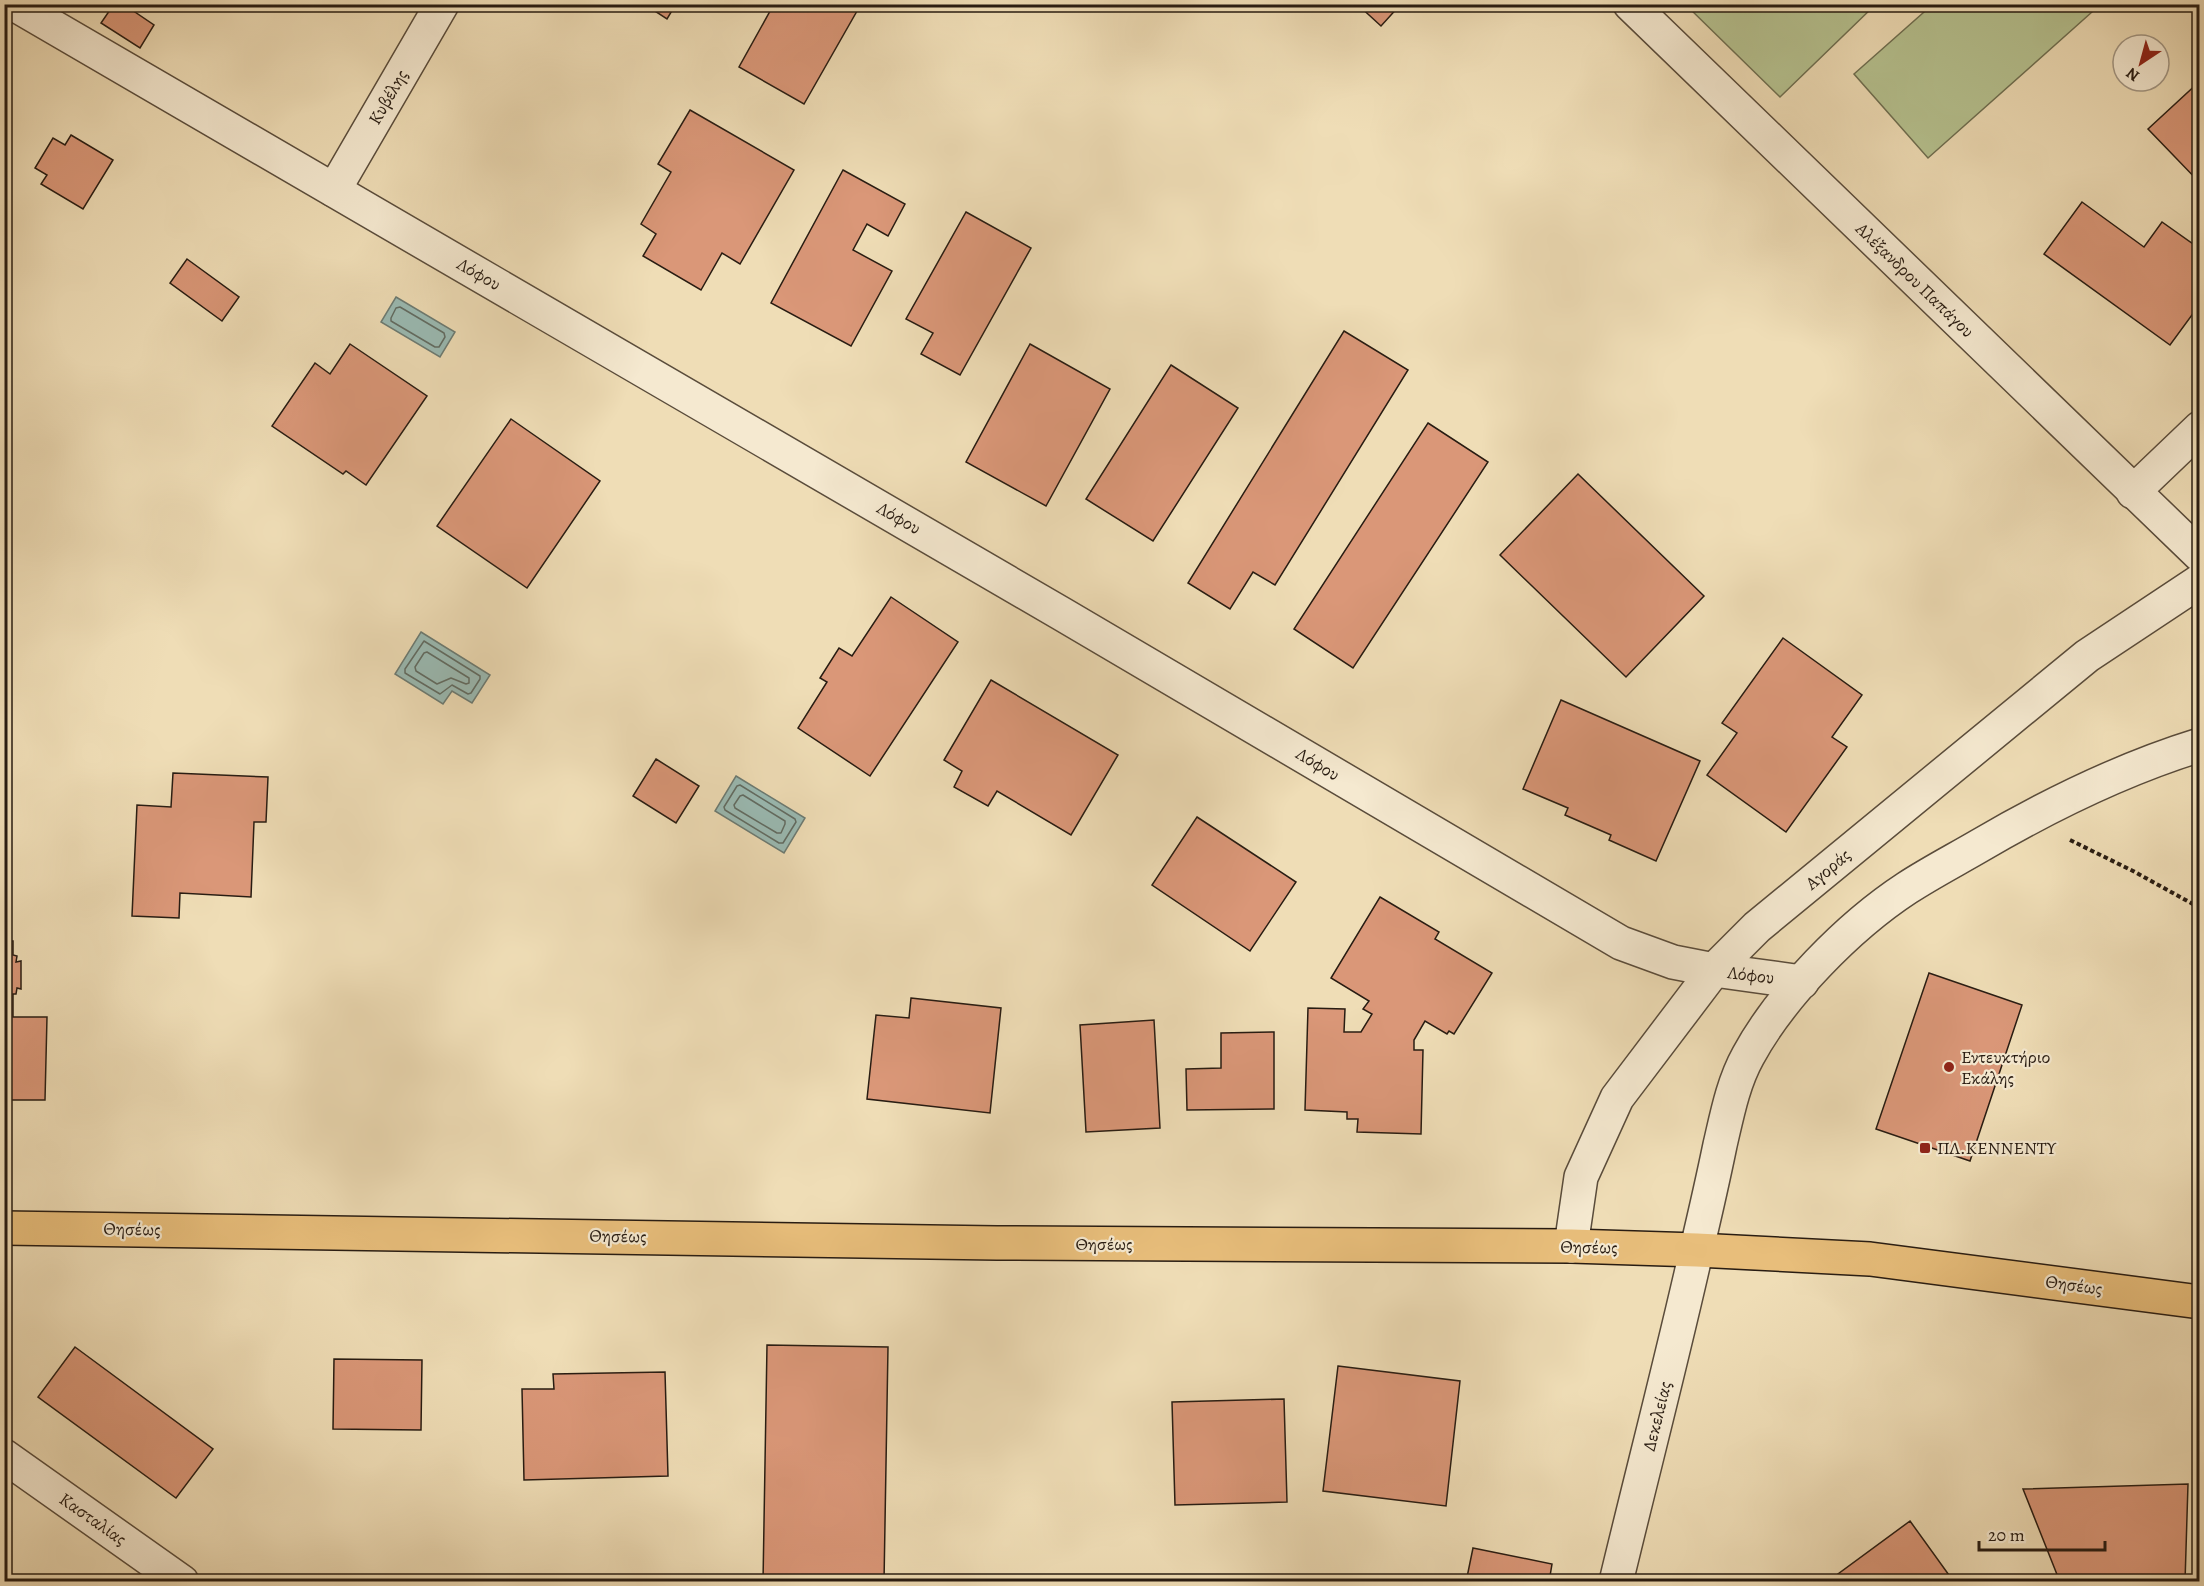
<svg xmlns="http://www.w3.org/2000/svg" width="2204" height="1586" font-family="Alegreya,serif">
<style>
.green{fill:#b6c290;stroke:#6f6f51;stroke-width:1.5}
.water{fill:#9abbb4;stroke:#6c7b73;stroke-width:1.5}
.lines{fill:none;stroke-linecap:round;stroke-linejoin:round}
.shore{stroke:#616c63;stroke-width:1.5}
.building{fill:#da9778;stroke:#281c12;stroke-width:1.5}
.minor-casing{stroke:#5a4c3b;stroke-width:36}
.major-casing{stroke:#281c12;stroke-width:36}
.path{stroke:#281c12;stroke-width:4;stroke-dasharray:4.5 3;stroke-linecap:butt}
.minor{stroke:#f5e9d0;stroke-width:33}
.major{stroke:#e8be7b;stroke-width:33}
.poi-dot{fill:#8f2418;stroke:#f5e9d0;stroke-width:2}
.labels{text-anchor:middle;stroke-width:4.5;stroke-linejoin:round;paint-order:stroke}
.street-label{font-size:18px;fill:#281c12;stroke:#f5e9d0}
.poi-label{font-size:18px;fill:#281c12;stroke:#f5e9d0;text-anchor:start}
</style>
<rect width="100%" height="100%" fill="#efddb6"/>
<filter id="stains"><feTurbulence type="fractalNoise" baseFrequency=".00333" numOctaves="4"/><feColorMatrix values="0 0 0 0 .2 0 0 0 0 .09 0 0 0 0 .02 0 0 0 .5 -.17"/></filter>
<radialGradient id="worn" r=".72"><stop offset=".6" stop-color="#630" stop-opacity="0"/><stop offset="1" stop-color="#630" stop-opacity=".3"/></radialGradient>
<!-- green -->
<g class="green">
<polygon points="1686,5 1875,5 1780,97"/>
<polygon points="2086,5 2092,12 1928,158 1854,74 1932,5"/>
</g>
<!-- water -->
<g class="water">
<polygon points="396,297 455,332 440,357 381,322"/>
<polygon points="421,632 490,675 472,703 452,691 443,704 395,674"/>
<polygon points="736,776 805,818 784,853 715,811"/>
</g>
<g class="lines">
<!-- shore -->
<g class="shore">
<polygon points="400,307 444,333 445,337 439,347 435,347 391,321 391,318 396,308"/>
<polygon points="424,641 480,676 480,679 471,693 468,694 452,685 440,694 405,673 405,669"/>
<polygon points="427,652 469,678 469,683 466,684 451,678 437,684 416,671 415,667 424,653"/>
<polygon points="740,785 795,819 796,822 783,843 779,843 725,810 724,807 737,786"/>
<polygon points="743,795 785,821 785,824 781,833 777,833 735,808 734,805 740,796"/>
</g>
</g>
<!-- building -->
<g class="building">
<polygon points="114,4 123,4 154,25 140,48 101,23"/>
<polygon points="644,4 676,4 667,19"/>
<polygon points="774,4 861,4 804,104 739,67"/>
<polygon points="1357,4 1401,4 1381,26"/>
<polygon points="2200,81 2200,183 2148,129"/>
<polygon points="690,110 794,170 740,264 722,253 701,290 643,256 656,234 641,224 671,172 658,164"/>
<polygon points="71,135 113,160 83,209 41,184 47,175 35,168 53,138 65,145"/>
<polygon points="843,170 905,204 888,236 867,224 853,250 892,271 851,346 771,303"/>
<polygon points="2082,202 2144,247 2162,222 2200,249 2200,304 2170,345 2044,254"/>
<polygon points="966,212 1031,248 960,375 921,354 933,333 906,319"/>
<polygon points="187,259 239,297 222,321 170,283"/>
<polygon points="1344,331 1408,370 1275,585 1253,572 1230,609 1188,583"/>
<polygon points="350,344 427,396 366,485 346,471 343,474 272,426 315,363 330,374"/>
<polygon points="1030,344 1110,389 1046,506 966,462"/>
<polygon points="1171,365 1238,408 1153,541 1086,499"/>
<polygon points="511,419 600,481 527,588 437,526"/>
<polygon points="1428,423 1488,462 1353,668 1294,629"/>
<polygon points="1578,474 1704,596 1626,677 1500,555"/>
<polygon points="891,597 958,642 870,776 798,728 827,682 820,678 839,648 852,656"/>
<polygon points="1783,638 1862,695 1832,737 1847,747 1786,832 1707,775 1737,733 1722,723"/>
<polygon points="991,680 1118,755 1071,835 997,791 988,806 954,787 962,771 944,760"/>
<polygon points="1561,700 1700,761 1656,861 1609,840 1611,835 1565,815 1568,808 1523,789"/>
<polygon points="656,759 699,786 676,823 633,796"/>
<polygon points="173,773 268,777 266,822 254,822 251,897 180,893 179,918 132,916 137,805 171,807"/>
<polygon points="1197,817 1296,882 1250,951 1152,885"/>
<polygon points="1380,897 1439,932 1435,939 1492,973 1454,1034 1449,1031 1447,1034 1425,1021 1414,1040 1414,1050 1423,1050 1421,1134 1357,1132 1358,1119 1347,1119 1347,1112 1305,1110 1308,1008 1345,1009 1344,1032 1361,1032 1372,1014 1363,1009 1369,1001 1331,978"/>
<polygon points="4,941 13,941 13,955 17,956 16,962 21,961 21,989 17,988 16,994 13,994 13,1017 47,1017 45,1100 4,1100"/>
<polygon points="1929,973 2022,1005 1970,1161 1876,1129"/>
<polygon points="911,998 1001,1008 990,1113 867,1099 876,1015 909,1018"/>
<polygon points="1154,1020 1160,1128 1086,1132 1080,1025"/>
<polygon points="1274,1032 1274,1109 1187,1110 1186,1069 1221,1068 1221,1033"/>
<polygon points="767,1345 888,1347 884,1582 763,1582"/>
<polygon points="75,1347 213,1449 176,1498 38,1397"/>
<polygon points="334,1359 422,1360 421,1430 333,1429"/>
<polygon points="1338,1366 1460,1381 1446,1506 1323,1491"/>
<polygon points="665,1372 668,1476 524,1480 522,1389 554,1389 553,1374"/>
<polygon points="1284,1399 1287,1502 1175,1505 1172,1402"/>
<polygon points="2188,1484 2185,1582 2060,1582 2023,1489"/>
<polygon points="1910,1521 1954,1582 1843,1582 1838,1574"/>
<polygon points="1473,1548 1552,1564 1549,1582 1466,1582"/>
</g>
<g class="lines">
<!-- minor casing -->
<g class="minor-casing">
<g id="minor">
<polyline points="14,4 1062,614 1621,943 1673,962 1714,970 1802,982"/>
<polyline points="1630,4 2200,555"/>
<polyline points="334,190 442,4"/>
<polyline points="2133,492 2200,428"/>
<polyline points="1571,1246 1581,1177 1617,1098 1714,970 1757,927 2087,656 2200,581"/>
<polyline points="4,1456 182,1582"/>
<path d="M1616,1582C1643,1470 1672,1359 1697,1248C1705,1214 1713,1179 1720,1145C1727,1115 1733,1083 1748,1056C1781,995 1849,926 1907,888C1930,873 1955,860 1979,846C2049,805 2122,769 2200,745"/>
</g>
</g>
<!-- major casing -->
<g class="major-casing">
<polyline id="major" points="4,1228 997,1243 1571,1246 1697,1250 1870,1259 2200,1302"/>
</g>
<!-- path -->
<polyline class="path" points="2070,840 2133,871 2200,908"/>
<!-- minor -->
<use href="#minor" class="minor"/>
<!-- major -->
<use href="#major" class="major"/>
</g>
<!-- markers -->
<g class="poi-dot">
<circle cx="1949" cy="1067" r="6"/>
<rect x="1919" y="1142" width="12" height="12" rx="3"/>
</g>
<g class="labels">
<!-- street labels -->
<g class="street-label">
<text transform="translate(388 97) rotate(-60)" y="6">Κυβέλης</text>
<text transform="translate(479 274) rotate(30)" y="6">Λόφου</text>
<text transform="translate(1915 280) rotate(44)" y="6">Αλέξανδρου Παπάγου</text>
<text transform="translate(899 518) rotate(30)" y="6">Λόφου</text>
<text transform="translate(1318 764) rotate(31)" y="6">Λόφου</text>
<text transform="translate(1828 869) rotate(-40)" y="6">Αγοράς</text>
<text transform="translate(1751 975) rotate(7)" y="6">Λόφου</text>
<text transform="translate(132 1229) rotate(1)" y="6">Θησέως</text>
<text transform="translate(618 1236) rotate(1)" y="6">Θησέως</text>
<text x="1104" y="1250">Θησέως</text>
<text transform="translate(1589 1247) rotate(1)" y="6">Θησέως</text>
<text transform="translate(2074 1285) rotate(8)" y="6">Θησέως</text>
<text transform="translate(1657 1416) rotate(-76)" y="6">Δεκελείας</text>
<text transform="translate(93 1519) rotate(35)" y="6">Κασταλίας</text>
</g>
<!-- poi labels -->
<g class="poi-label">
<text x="1961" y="1063">Εντευκτήριο<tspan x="1961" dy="21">Εκάλης</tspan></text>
<text x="1937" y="1154">ΠΛ.ΚΕΝΝΕΝΤΥ</text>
</g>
</g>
<!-- margin -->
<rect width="2204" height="1586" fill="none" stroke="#efddb6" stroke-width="24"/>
<rect x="6" y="6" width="2192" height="1574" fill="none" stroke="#281c12" stroke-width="3"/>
<rect x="12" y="12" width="2180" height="1562" fill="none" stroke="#281c12" stroke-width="1.5"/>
<!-- north arrow -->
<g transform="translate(2141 63) rotate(216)"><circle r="28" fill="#f5e9d0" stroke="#a39784" stroke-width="1.5"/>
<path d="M0-4.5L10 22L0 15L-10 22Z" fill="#8f2418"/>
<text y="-9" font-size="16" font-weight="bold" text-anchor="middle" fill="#281c12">N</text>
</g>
<!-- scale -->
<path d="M1979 1541v9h126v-9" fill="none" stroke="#281c12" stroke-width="3"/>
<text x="1988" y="1541" font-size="18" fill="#281c12" stroke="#f5e9d0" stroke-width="4.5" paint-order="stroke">20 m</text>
<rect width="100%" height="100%" filter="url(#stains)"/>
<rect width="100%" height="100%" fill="url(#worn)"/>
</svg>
